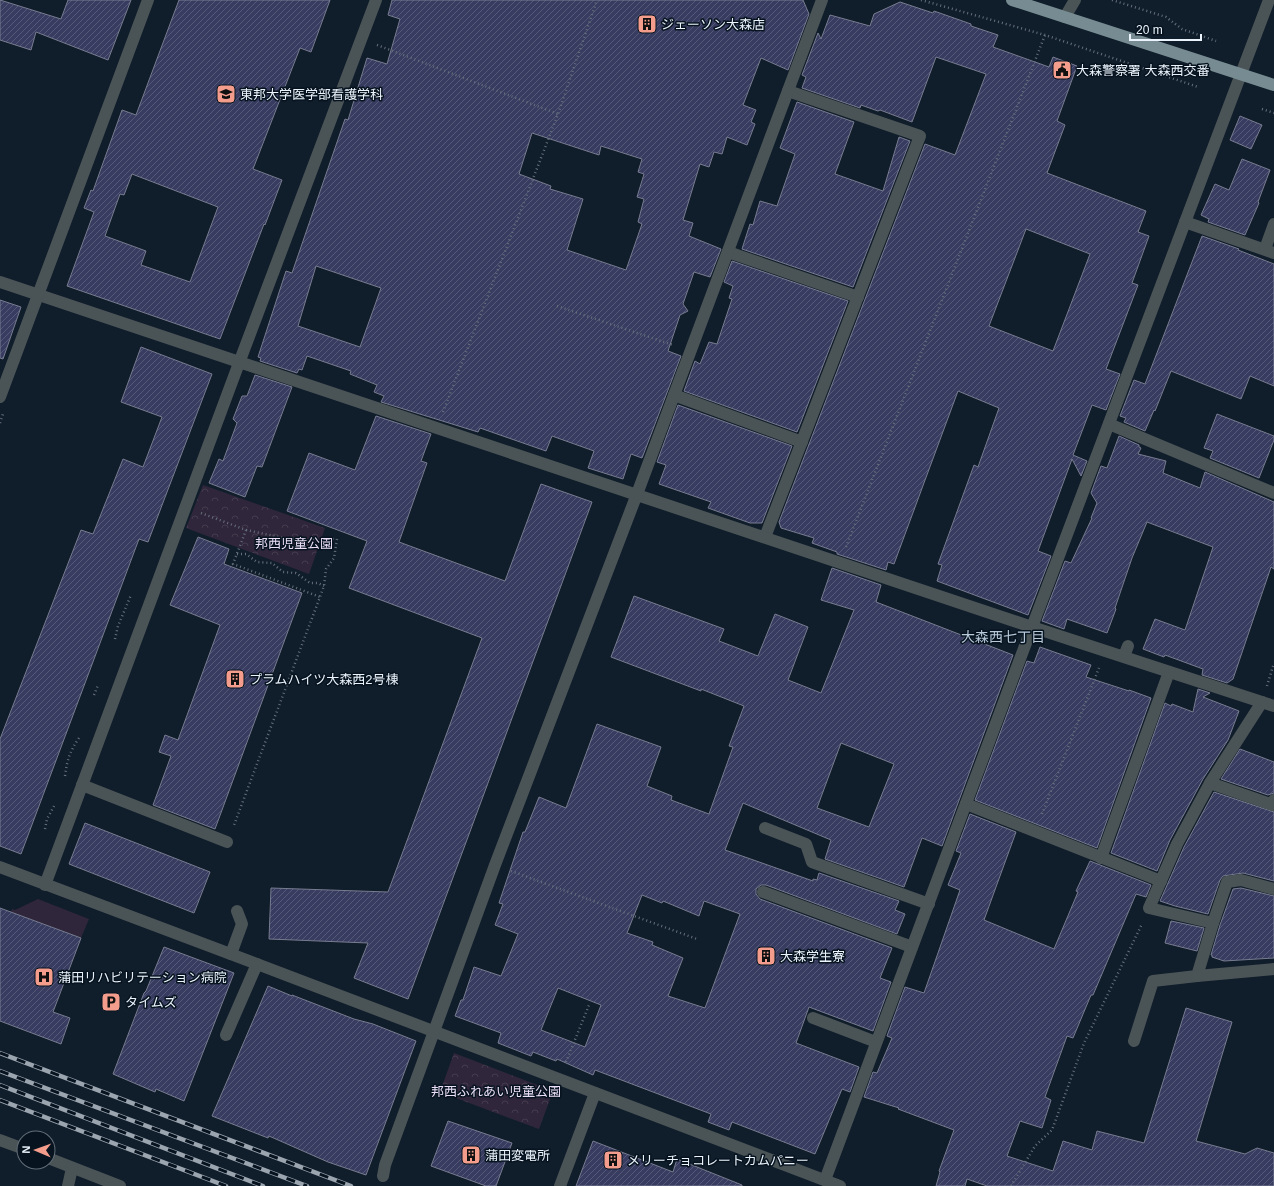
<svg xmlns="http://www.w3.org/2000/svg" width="1274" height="1186" font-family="Arial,'Noto Sans JP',sans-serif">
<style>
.green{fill:#30263b}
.forest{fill:url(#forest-crowns)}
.building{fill:url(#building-hatch);stroke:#787c90;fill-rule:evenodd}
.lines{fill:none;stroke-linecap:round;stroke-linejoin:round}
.path{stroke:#65707c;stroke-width:2.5;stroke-dasharray:1 3;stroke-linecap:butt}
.service{stroke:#4a5457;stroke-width:12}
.minor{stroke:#4a5457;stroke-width:12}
.primary{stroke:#778c92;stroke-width:12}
.rail-casing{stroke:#9ba5b0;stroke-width:4.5}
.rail{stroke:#071420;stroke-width:3;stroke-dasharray:9;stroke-linecap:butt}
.labels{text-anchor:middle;stroke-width:3;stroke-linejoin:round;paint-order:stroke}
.poi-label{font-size:13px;fill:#ebf4fd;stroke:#071420;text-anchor:start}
.park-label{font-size:13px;fill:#eadef8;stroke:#071420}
.neighbourhood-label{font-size:14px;fill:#b8c9da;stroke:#071420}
</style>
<defs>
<pattern id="forest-crowns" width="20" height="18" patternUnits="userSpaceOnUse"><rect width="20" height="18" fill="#30263b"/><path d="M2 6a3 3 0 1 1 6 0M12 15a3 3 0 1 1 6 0" fill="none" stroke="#443b4e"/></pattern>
<pattern id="building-hatch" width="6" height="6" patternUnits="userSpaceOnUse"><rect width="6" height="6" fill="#373c60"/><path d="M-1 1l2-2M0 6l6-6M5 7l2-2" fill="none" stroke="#545978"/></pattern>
</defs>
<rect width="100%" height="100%" fill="#101d2a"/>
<!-- green -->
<polygon class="green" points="38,899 89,919 81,938 11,912 12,909 15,910"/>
<!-- forest -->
<g class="forest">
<polygon points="203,485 325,528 309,574 186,528"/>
<polygon points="454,1053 553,1091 539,1129 440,1092"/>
</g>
<!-- building -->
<g class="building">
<polygon points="0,0 61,19 68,0 131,0 108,60 36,32 31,50 0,40"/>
<path d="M179,0H330L311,52L300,48L253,169L282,180L265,225L264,224L220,339L67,286L94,212L84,208L91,190L93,191L122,110L136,115ZM132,174L218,207L190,282L141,265L146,251L105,236L120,194L124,195Z"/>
<path d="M392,0H803L809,14L788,70L761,58L743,105L756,110L751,122L755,124L747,145L727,137L722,154L714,152L709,167L700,164L683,220L693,223L689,236L721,249L710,277L694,272L683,304L688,311L680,315L668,351L681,356L642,458L631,454L623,479L588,468L594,451L552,436L546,451L480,428L478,432L381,402L384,396L374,392L377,385L350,374L351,371L307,356L302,370L299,369L297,373L260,361L261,358L258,357L286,271L292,273L345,119L348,120L367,58L387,64L400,19L388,15ZM532,133L599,155L601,146L642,159L638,172L644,174L637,197L644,199L638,222L642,224L626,270L567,250L583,199L550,189L551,186L519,174ZM316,266L381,288L360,347L298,326Z"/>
<path d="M900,2L933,13L934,11L971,24V26L998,35L993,47L1049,67L1053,57L1077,66L1057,121L1065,125L1047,173L1146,211L1138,232L1149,236L1132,283L1138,285L1106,369L1120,374L1106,410L1092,405L1073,455L1087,461L1081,476L1072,459L1038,551L1051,556L1028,615L937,581L942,565L938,564L974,465L978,467L999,408L958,391L894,564L888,562L886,570L837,554V552L812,543L814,538L781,528L779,522L925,144L955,155L986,74L936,57L912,122L880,110L878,111L861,105L860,108L802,88L806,77L802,75L818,33L821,39L830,15L870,26L874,14ZM1026,229L1090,254L1053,351L989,326Z"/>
<polygon points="797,102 854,122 835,174 883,191 899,137 910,141 853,287 742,249 750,224 753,225 760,201 777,206 795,154 780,148"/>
<polygon points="1240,116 1262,125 1251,149 1230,140"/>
<polygon points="1242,159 1270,170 1258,202 1259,203 1245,235 1208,222 1209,219 1201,215 1215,184 1229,190"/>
<polygon points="1202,236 1239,249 1238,250 1274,264 1274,386 1250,376 1241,399 1171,371 1155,411 1154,410 1145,431 1124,422 1126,418 1120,416 1134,380 1145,384"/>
<polygon points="732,261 848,301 797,432 684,391 695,361 700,364 709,342 717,344 732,299 729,298 733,286 724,282"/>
<polygon points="0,300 21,307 3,359 0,358"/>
<polygon points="141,347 212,374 148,542 139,539 21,854 0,846 0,739 81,530 93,534 123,459 143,467 162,417 121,402"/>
<polygon points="255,375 292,387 262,467 257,466 245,497 209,483 219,459 223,461 237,423 233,419 242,396 247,396"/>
<polygon points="678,405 792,446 762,523 750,523 708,508 711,502 659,484 666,465 657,462"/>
<polygon points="1217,414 1274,436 1274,440 1259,478 1210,458 1213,451 1204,448"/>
<polygon points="376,416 431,434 421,461 427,463 399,542 505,581 541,484 592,502 408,999 354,978 368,943 269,939 271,888 388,892 482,638 349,588 367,541 287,511 309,453 355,470"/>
<polygon points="1119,436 1139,445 1139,447 1141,448 1138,454 1166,461 1163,473 1200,488 1205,472 1274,502 1274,569 1271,567 1233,679 1227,683 1202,675 1203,669 1165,655 1164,657 1143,649 1155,619 1185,630 1213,547 1147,522 1132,558 1115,608 1116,609 1107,633 1067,619 1064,629 1042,621 1065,561 1071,563 1092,518 1091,518 1097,503 1091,493 1101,466 1107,468"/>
<polygon points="198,537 229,549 224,564 302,593 215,829 153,805 171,756 159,752 165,735 178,740 220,625 170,605"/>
<path d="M832,568L881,585L876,602L1013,655L942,846L922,838L904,887L825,859L831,840L743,803L725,850L813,881V879L817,880L819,873L899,901L895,910L905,914L897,934L766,885H761L756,889V894L760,899L892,948L880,978L891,982L873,1031L809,1007L796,1043L859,1067L850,1092L842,1089L815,1154L732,1122L729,1130L708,1122L711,1114L595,1070L593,1075L557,1059L556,1061L533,1052L531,1056L498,1043L501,1033L455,1016L461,1000H463L474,967L501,976L518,934L495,925L503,904L499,903L523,832H525L539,797L566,808L597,724L661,747L647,786L672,796L671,800L709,814L733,747L729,746L744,706L701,689V691L611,657L634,596L724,629L719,641L758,656L775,614L808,627L788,680L821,693L854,610L821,600ZM841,743L894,764L869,827L817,808ZM642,895L662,903L663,901L699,916L704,901L740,914L705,1008L668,996L683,958L652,945L653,942L627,933ZM558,988L601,1005L585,1047L541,1030Z"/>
<polygon points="1040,647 1091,665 1086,677 1129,691 1129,690 1151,698 1097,848 975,800 1027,661 1034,663"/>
<polygon points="1198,689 1210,693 1203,697 1239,711 1228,740 1203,779 1170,840 1157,871 1111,853 1165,703 1171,706 1172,704 1193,712"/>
<polygon points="1240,749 1274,762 1274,793 1268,795 1221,779"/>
<polygon points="1214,792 1274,812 1274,881 1243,873 1223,876 1220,880 1208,914 1175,906 1160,901 1184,847"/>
<polygon points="970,814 1016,832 984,920 1054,949 1078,892 1076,891 1090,861 1151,885 1146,897 1136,894 1093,995 1091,995 1073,1038 1067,1036 1045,1097 1051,1100 1042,1128 1020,1121 1007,1156 1053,1171 1063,1141 1092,1150 1097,1131 1144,1143 1186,1008 1232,1022 1196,1141 1245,1154 1257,1148 1274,1153 1274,1186 987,1186 967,1179 965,1186 936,1186 940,1172 939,1171 954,1130 898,1109 899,1108 864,1097 873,1072 877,1073 892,1038 887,1036 905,987 924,993 960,890 948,885 961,853 956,851"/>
<polygon points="85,823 210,872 194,913 69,864"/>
<polygon points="1241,888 1274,896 1274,958 1224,961 1212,957 1212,955 1211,955 1220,925 1233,889"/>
<polygon points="0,908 81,938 53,1012 70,1018 61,1044 0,1021"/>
<polygon points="1171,921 1204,928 1197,951 1165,943"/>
<polygon points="164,947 234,973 184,1101 156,1089 155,1092 113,1074 144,993 146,991"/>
<polygon points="268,986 292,996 292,995 310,1002 354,1019 373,1024 416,1041 366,1175 328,1162 269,1136 268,1138 212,1116"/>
<polygon points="448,1121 512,1143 496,1186 486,1186 431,1166"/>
<polygon points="593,1141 673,1172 677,1159 742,1185 742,1186 576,1186"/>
</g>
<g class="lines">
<!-- path -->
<g class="path">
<polyline points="921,0 1045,35 1198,87"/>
<polyline points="1112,0 1166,17 1182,29 1216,41"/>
<polyline points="377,45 558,114"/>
<polyline points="1262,109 1274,113"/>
<polyline points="557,306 673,345"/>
<polyline points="443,412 558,114 597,0"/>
<polyline points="0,423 3,414"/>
<polyline points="201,513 246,530 233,564 320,597 234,825"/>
<polyline points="246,530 288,539 337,539 334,558 326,569 324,586 320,597"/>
<polyline points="846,547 1045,35"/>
<polyline points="237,554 246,554 257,562 272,563 283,572 296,573 310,583 318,583 324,586"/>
<polyline points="115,639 118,626 131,595"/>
<polyline points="1267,686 1274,663"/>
<polyline points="94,695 98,685"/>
<path d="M65,776C67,760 70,751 79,738"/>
<polyline points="1042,814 1099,668"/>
<polyline points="45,829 47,819 54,806"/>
<polyline points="511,871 697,939"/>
<polyline points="566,1062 589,1005"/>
<polyline points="1011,1186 1035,1146 1052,1130 1084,1043 1142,924"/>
</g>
<!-- service -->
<g class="service">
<polyline points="1065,17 1075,0"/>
<polyline points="1185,222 1274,253"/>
<polyline points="1265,249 1274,224"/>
<polyline points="728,252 858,297"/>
<polyline points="674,395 802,442"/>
<polyline points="1109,424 1274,493"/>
<polyline points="765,537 920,136 788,91"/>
<polyline points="1124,656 1128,646"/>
<polyline points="1210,783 1273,805 1274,800"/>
<polyline points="82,785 227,842"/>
<polyline points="966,804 1161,881"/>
<polyline points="765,828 806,844 812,862 929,904"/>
<polyline points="1101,858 1169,672"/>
<polyline points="763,892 912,947"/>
<polyline points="1213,923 1227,882 1241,880 1274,889"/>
<polyline points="231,954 242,924 237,911"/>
<polyline points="813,1018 876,1042"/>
<polyline points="226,1035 257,964"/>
<polyline points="1134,1041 1153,981 1197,976 1213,923 1149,908 1177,844 1210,783 1262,702"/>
<polyline points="560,1186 595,1093"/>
</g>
<!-- minor -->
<g class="minor">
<polyline points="0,282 1032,627 1274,706"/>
<polyline points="0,397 148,0"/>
<polyline points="0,867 257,964 840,1186"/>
<polyline points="45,885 239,363 376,0"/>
<polyline points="1197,976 1274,969"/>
<polyline points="0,1140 24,1149"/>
<polyline points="48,1158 120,1186"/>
<polyline points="383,1176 385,1165 495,865 637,494 822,0"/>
<polyline points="825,1180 1032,627 1269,0"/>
<polyline points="68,1186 72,1168"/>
</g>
<!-- primary -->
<polyline class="primary" points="1012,0 1274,85"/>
<!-- rail casing -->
<g class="rail-casing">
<g id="rail">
<polyline points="0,1053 351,1186"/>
<polyline points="0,1071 307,1186"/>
<polyline points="0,1085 263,1186"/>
<polyline points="0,1100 226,1186"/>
</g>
</g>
<!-- rail -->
<use href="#rail" class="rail"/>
</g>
<!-- icons -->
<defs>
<g id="building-square" transform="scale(1)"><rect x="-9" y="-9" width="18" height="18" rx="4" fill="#f49d8c" stroke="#071420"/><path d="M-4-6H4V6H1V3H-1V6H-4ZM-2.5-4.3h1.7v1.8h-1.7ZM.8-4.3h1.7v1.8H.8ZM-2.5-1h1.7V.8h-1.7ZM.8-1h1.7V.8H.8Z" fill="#111"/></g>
<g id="civic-square" transform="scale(1)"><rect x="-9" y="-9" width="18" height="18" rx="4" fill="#f49d8c" stroke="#071420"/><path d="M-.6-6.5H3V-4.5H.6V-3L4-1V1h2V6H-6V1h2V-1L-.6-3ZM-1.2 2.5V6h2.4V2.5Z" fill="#111"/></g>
<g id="university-square" transform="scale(1)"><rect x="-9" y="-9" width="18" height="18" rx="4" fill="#f49d8c" stroke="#071420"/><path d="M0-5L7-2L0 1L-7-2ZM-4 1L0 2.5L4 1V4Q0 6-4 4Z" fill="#111"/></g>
<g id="hospital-square" transform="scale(1)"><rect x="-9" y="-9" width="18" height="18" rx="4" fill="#f49d8c" stroke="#071420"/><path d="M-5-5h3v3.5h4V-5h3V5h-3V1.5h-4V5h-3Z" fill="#111"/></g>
<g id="parking-square" transform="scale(1)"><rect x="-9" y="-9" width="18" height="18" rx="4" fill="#f49d8c" stroke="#071420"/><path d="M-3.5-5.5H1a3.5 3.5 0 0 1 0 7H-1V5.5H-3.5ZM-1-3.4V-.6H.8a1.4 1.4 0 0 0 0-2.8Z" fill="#111"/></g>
</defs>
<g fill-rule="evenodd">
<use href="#building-square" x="647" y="24"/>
<use href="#civic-square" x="1062" y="70"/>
<use href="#university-square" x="226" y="94"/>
<use href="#building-square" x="235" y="679"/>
<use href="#building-square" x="766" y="956"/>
<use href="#hospital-square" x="44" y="977"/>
<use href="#parking-square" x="111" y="1002"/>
<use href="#building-square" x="471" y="1155"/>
<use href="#building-square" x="613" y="1160"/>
</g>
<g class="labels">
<!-- poi labels -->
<g class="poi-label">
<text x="661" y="29">ジェーソン大森店</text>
<text x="1076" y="75">大森警察署 大森西交番</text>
<text x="240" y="99">東邦大学医学部看護学科</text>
<text x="249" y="684">プラムハイツ大森西2号棟</text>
<text x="780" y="961">大森学生寮</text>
<text x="58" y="982">蒲田リハビリテーション病院</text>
<text x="125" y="1007">タイムズ</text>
<text x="485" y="1160">蒲田変電所</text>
<text x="627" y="1165">メリーチョコレートカムパニー</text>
</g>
<!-- park labels -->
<g class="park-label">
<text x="294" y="548">邦西児童公園</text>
<text x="496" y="1096">邦西ふれあい児童公園</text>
</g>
<!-- neighbourhood labels -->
<g class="neighbourhood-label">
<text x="1003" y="642">大森西七丁目</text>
</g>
</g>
<!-- north arrow -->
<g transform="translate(36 1150) rotate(272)"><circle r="19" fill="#071420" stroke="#626e78"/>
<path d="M0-3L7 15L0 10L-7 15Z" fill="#f49d8c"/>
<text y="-6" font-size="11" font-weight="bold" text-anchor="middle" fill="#ebf4fd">N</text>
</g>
<!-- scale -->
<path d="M1130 34v6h71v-6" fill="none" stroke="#ebf4fd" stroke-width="2"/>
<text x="1136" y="34" font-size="12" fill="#ebf4fd" stroke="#071420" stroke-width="3" paint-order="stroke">20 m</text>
</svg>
